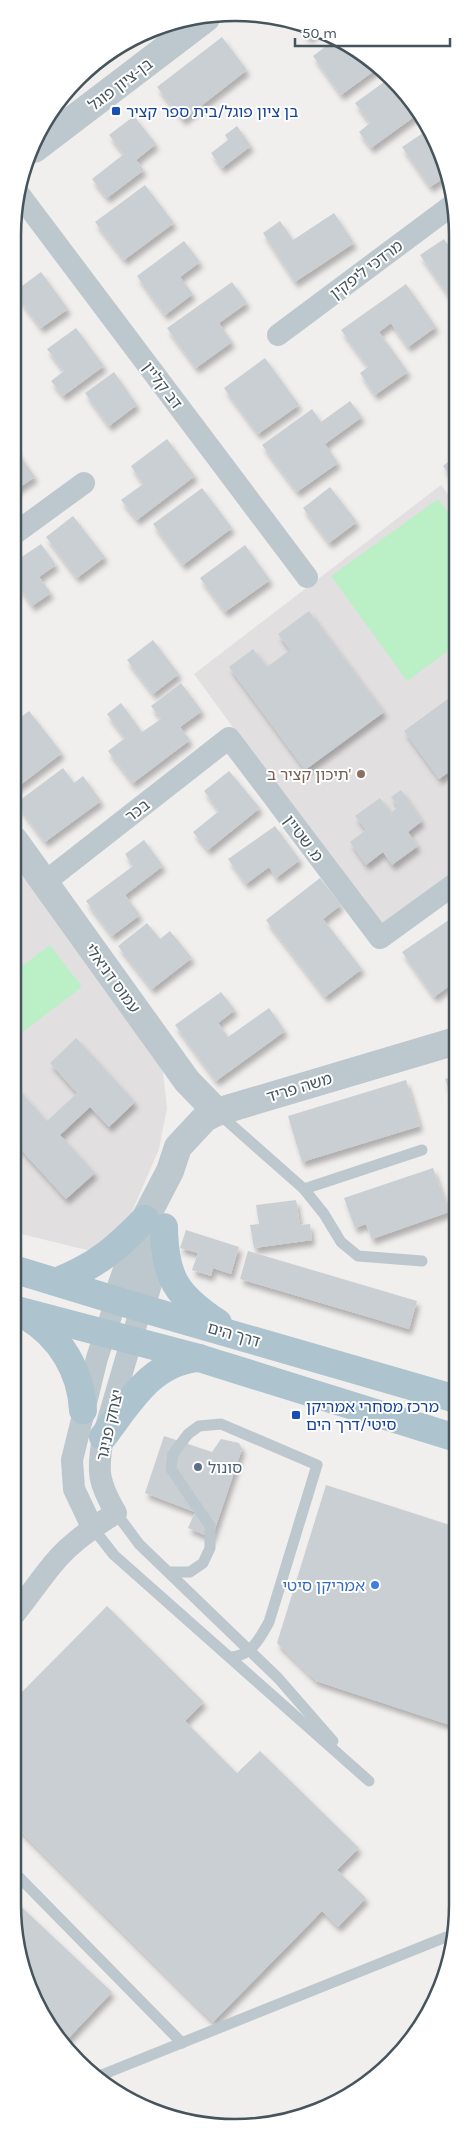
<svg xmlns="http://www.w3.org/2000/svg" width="470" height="2140" font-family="Karla,'Noto Sans Hebrew',sans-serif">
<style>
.education{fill:#e2dfe0}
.green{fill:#bbf0c7}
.building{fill:#cacfd3;filter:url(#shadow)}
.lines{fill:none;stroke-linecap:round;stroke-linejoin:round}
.service{stroke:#bcc8cd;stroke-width:11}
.minor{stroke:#bcc8cd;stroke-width:22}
.tertiary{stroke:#bcc8cd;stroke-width:28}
.primary{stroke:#adc3ce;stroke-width:28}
.transit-dot{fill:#1a4fb4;stroke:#fff;stroke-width:2}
.education-dot{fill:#8d6e63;stroke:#fff;stroke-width:2}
.service-dot{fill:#5c6f8a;stroke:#fff;stroke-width:2}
.shop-dot{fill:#3f7fe0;stroke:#fff;stroke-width:2}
.labels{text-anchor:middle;stroke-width:4;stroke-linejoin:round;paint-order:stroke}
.street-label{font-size:16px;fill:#46555c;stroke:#fff}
.transit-label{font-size:16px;fill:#164399;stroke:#fff;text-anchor:start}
.education-label{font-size:16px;fill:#785e54;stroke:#fff;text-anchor:end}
.service-label{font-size:16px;fill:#4e5e75;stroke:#fff;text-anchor:start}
.shop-label{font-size:16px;fill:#366cbe;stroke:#fff;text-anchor:end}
.rim{fill:none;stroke:#46555c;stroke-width:2.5}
</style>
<defs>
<filter id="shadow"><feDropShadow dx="3" dy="5.5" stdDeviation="2.5" flood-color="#0004"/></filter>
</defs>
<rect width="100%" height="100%" fill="#f1eeee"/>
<!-- education -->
<g class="education">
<polygon points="441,485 456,505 456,875 381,930 194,674"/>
<polygon points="26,875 145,1037 163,1072 167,1108 159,1149 122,1235 91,1251 13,1232 14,884"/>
</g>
<!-- green -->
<g class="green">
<polygon points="438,499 456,523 456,645 407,681 331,576"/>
<polygon points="50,945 82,987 13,1039 14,972"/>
</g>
<!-- building -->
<g class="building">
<polygon points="299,25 319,31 308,38"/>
<polygon points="222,37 247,70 183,120 157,87"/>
<polygon points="337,38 378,68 341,95 313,56"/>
<polygon points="391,77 418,114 371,148 359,132 370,123 355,103"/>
<polygon points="134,116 156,144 136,160 144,170 107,198 92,179 124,154 109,135"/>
<polygon points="237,126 251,146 222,168 211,153 228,140 225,135"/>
<polygon points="429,129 435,137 447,176 430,187 402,147"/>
<polygon points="145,185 174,223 124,260 95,222"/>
<polygon points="334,213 354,243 295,282 263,233 280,221 293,240"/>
<polygon points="444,239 451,249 456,246 456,306 420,255"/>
<polygon points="184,241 200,262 180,277 193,294 165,315 137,276"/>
<polygon points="41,272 68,309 41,328 14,292"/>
<polygon points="232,282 247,303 219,323 232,342 196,368 167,328"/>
<polygon points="406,284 436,327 408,347 391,323 379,332 408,372 375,395 360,373 368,367 341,330"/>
<polygon points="76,328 104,366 63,396 51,381 64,371 47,349"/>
<polygon points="265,358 299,405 258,434 224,388"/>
<polygon points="114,372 137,405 109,426 85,393"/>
<polygon points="350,401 362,417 325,444 338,463 297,492 262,445 312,409 321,422"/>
<polygon points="167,439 195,476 137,520 121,500 143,484 131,466"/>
<polygon points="456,446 456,484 443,466 453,458 449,451"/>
<polygon points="14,447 35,477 14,491"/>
<polygon points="330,487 357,522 329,543 303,508"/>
<polygon points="202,488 232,528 183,565 153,524"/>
<polygon points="73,516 105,557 77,578 46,537"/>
<polygon points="41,544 56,565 39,577 51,593 32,606 14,579 14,562"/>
<polygon points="245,545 270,580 225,612 200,578"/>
<polygon points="309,611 384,712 305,770 229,667 253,649 267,667 290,650 278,634"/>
<polygon points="153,640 179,674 153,694 127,660"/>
<polygon points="181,683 202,711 180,727 190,740 133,783 108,751 125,738 107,714 121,703 142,732 161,719 151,706"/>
<polygon points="456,693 456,767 439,779 404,731"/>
<polygon points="29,711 62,753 15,789 14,722"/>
<polygon points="63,768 74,783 83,776 101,801 45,842 16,803"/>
<polygon points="229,771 260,808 208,850 193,832 219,811 204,791"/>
<polygon points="401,790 422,821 408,832 418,846 392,865 383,852 366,865 350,842 366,830 355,816 380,798 391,813 398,807 391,797"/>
<polygon points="275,826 300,860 276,878 269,867 246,884 228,859"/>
<polygon points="144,840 163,866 125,895 140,915 112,936 86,901 133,866 125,854"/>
<polygon points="320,878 341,905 323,919 362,969 325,997 266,920"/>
<polygon points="456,915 456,957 447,963 456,975 456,981 434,997 402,952"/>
<polygon points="147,923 160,939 170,931 192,958 152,989 118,946"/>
<polygon points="221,992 235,1010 218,1023 228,1037 269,1008 285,1031 216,1081 175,1025"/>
<polygon points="76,1038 135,1102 109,1127 90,1107 60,1135 95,1173 66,1199 13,1141 13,1084 47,1121 77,1093 50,1063"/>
<polygon points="456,1076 456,1109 455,1109 445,1079"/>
<polygon points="406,1080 420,1126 302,1162 288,1116"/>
<polygon points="433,1168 449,1212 372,1239 366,1224 355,1228 344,1198"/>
<polygon points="296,1200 300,1225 310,1224 312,1240 254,1248 250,1225 259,1224 256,1205"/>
<polygon points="186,1230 239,1247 231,1274 213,1268 211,1276 192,1270 198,1253 180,1248"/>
<polygon points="248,1251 417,1301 409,1329 240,1279"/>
<polygon points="164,1436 212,1452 221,1439 239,1443 242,1449 212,1538 188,1528 195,1512 145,1493"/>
<polygon points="326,1485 456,1527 456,1727 316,1681 277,1643"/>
<polygon points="107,1606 204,1702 185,1721 237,1773 260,1751 359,1848 337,1870 366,1898 338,1927 322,1911 213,2022 13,1824 13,1701"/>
<polygon points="13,1899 112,1992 63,2044 29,1990"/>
</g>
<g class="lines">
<!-- service -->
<g class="service">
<polyline points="218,1113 304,1189 324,1214 341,1242 358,1256 422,1261"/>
<polyline points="304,1189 422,1150"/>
<polyline points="116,1513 139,1544 278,1678 333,1741"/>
<polyline points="92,1527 114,1555 369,1781"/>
<path d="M169,1572H190L203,1563L210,1548V1526L171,1469L173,1454L188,1434L199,1426L221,1424L317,1465L269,1622C260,1638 251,1656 231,1657"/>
<polyline points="13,1871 182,2043"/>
<polyline points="99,2076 446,1937"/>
</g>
<!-- minor -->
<g class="minor">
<polyline points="19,194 307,577"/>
<polyline points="278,335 455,203"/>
<polyline points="14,534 84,483"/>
<polyline points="45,882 229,738 380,938 456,883"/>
<polyline points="92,1527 74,1489 72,1460 97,1358 116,1301"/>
<path d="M13,1616C27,1599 39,1581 53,1564C70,1543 93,1527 116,1513C98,1482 97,1472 103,1437L141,1308"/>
</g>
<!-- tertiary -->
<g class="tertiary">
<polyline points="34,149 206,18"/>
<polyline points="14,840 187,1081 217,1112"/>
<polyline points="116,1301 145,1219 170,1171 178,1147 205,1118 217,1112 456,1041"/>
<polyline points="141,1308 164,1227"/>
</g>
<!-- primary -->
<g class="primary">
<path d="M164,1228C165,1278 176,1295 218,1323"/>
<polyline points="13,1269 141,1308 456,1399"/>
<path d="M58,1281C97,1265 116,1249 145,1219"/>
<polyline points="13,1309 199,1358 456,1438"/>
<path d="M26,1316C60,1336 81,1371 83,1410"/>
<path d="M103,1437C129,1403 152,1361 199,1358"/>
</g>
</g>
<!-- markers -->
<g class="transit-dot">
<rect x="111" y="106" width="10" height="10" rx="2.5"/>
<rect x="291" y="1410" width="10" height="10" rx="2.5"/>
</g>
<circle class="education-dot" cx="361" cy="774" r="5"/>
<circle class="service-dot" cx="198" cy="1467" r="5"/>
<circle class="shop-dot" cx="375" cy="1585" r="5"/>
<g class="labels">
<!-- street labels -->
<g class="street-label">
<text transform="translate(120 84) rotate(-37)" y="6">בן-ציון פוגל</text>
<text transform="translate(366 269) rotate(-37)" y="6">מרדכי ליפקין</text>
<text transform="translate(163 385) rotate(53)" y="6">דב קליין</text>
<text transform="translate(137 810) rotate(-38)" y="6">בכר</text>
<text transform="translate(304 838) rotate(53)" y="6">מ. שטיין</text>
<text transform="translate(113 978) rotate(54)" y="6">עמוס דניאלי</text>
<text transform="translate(299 1087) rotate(-17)" y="6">משה פריד</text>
<text transform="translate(234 1334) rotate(16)" y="6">דרך הים</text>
<text transform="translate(109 1425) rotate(-77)" y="6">יצחק פניגר</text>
</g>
<!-- transit labels -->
<g class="transit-label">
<text x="126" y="117">בן ציון פוגל/בית ספר קציר</text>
<text x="306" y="1412">מרכז מסחרי אמריקן<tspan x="306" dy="18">סיטי/דרך הים</tspan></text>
</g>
<!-- education labels -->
<g class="education-label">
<text x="351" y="780">תיכון קציר ב'</text>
</g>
<!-- service labels -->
<g class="service-label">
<text x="208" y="1473">סונול</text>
</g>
<!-- shop labels -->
<g class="shop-label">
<text x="365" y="1591">אמריקן סיטי</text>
</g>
</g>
<!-- crop -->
<path d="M0 0H470V2140H0ZM235 21H235A214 214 0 0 1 449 235V1905A214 214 0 0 1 235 2119H235A214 214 0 0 1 21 1905V235A214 214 0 0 1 235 21Z" fill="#fff" fill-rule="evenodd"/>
<path class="rim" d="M235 21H235A214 214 0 0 1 449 235V1905A214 214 0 0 1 235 2119H235A214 214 0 0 1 21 1905V235A214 214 0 0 1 235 21Z"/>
<!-- scale -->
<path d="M295 38v8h155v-8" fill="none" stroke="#46555c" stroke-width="2.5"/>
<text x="302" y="38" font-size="15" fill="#46555c" stroke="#ffffff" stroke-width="4" paint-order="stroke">50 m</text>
</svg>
